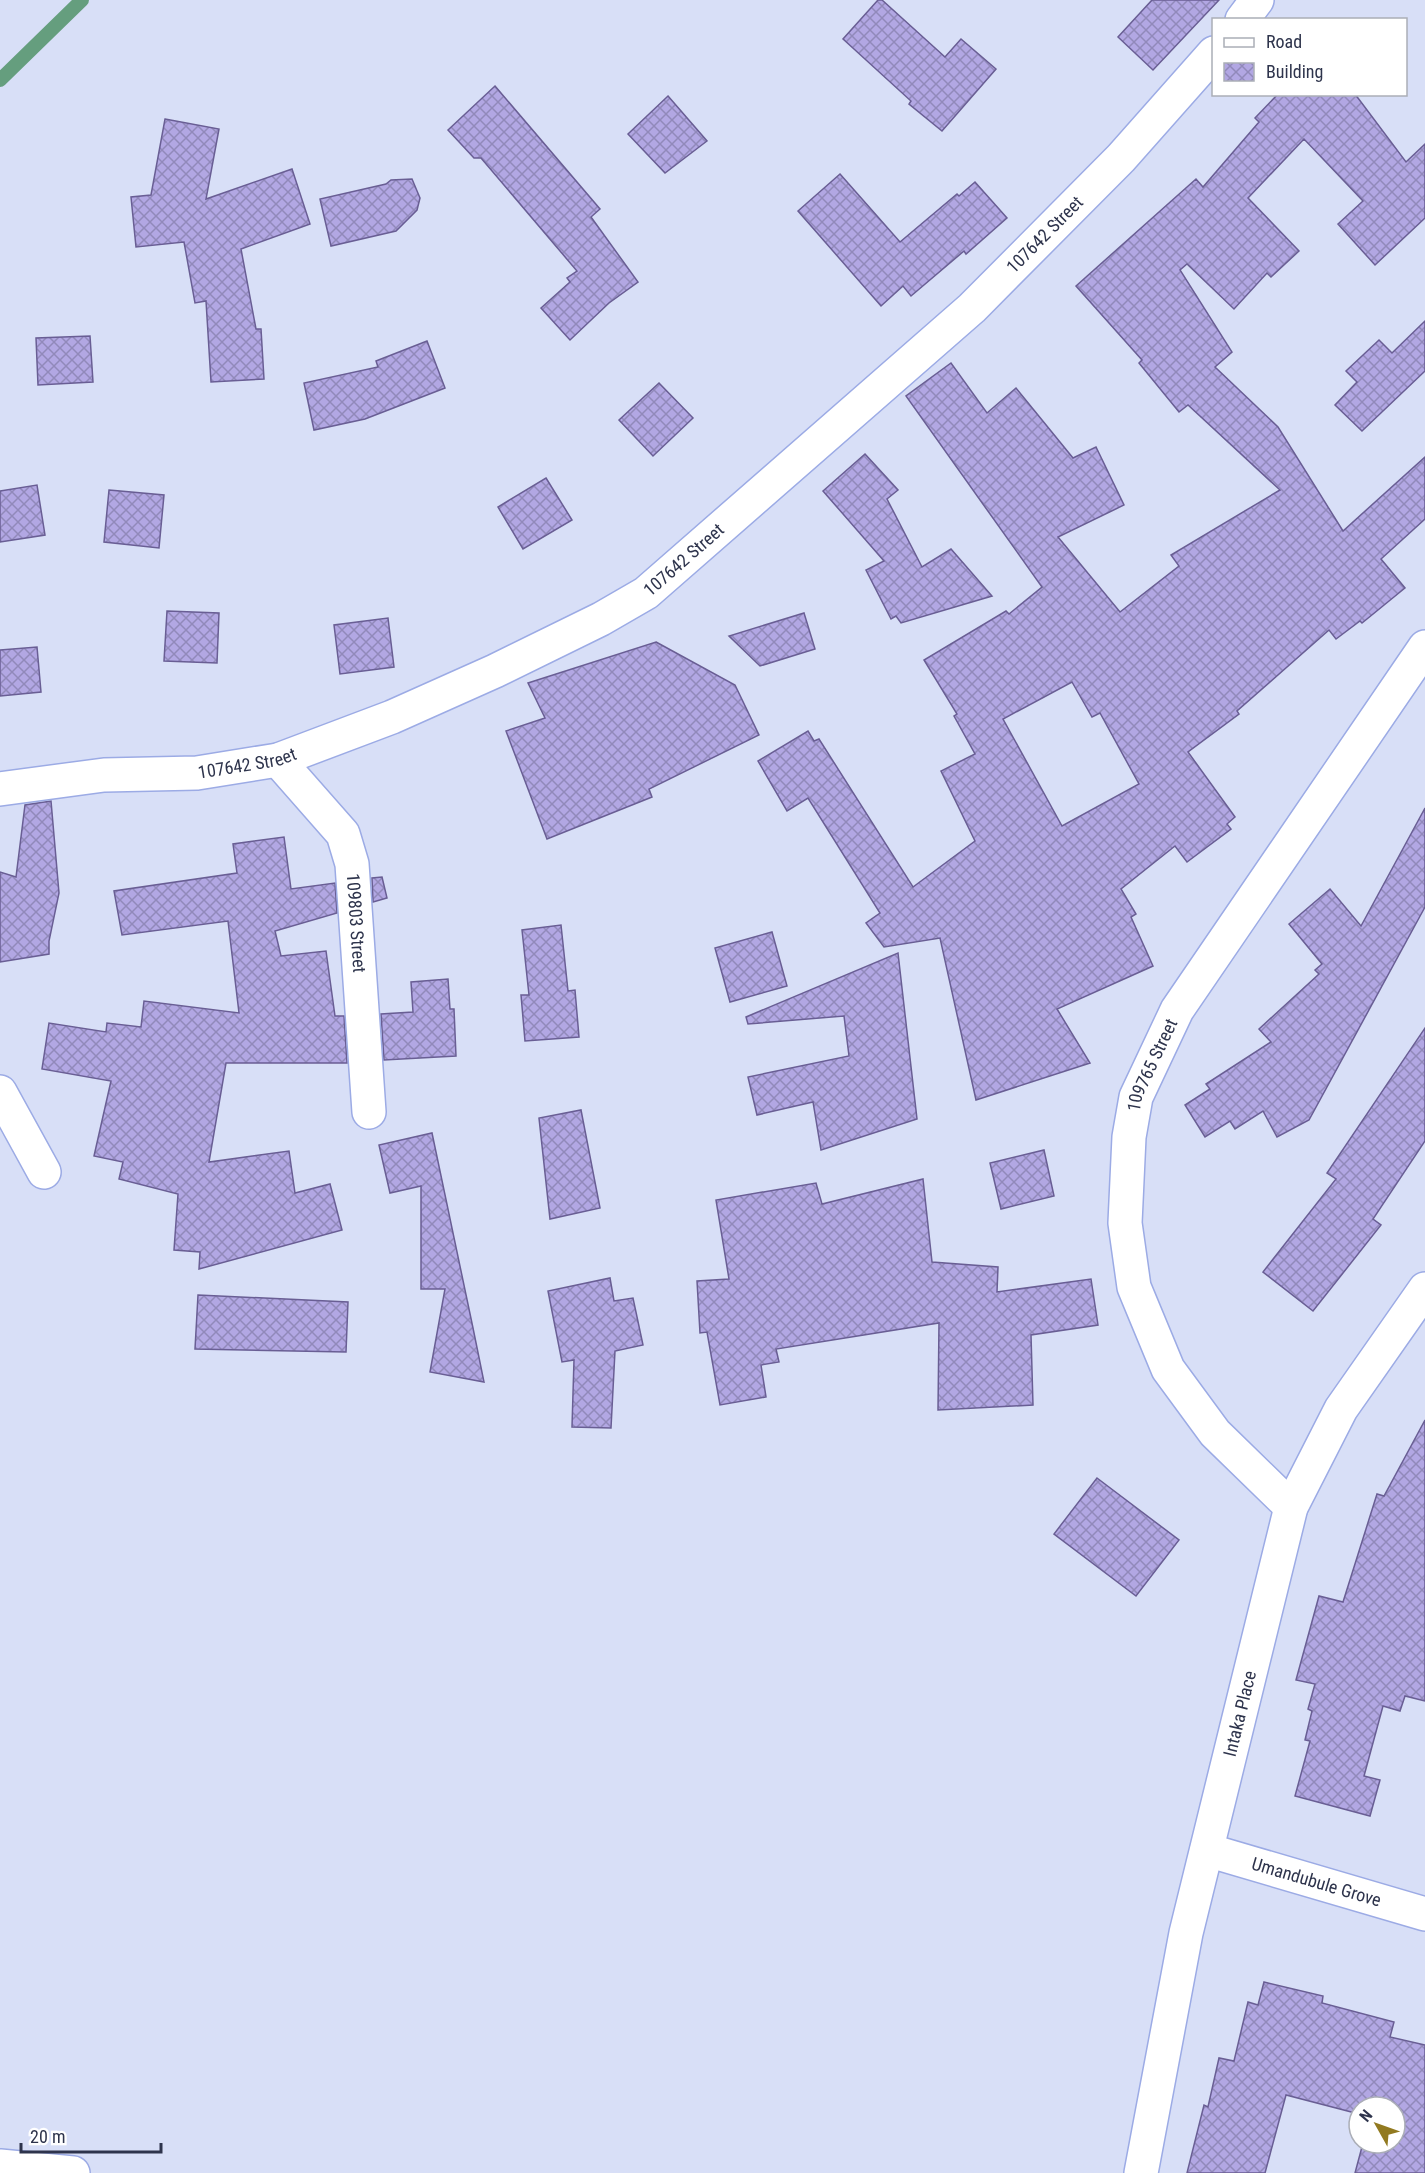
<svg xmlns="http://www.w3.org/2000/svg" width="1425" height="2173" font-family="'Roboto Condensed',sans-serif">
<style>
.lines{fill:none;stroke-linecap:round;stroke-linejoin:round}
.stream{stroke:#659e7e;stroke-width:14}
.building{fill:url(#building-cross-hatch);stroke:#695e94;stroke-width:1.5;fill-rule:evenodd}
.minor-casing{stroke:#9cabe5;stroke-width:36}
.tertiary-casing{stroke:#9cabe5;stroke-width:36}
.minor{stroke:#fff;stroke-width:33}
.tertiary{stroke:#fff;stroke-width:33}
.labels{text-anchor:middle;stroke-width:6;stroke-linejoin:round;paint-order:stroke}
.street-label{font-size:18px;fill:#2e344c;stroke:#fff}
</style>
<defs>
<pattern id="building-cross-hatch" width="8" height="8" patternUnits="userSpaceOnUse" patternTransform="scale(1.5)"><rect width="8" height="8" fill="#b2a7e3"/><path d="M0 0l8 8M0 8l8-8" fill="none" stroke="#9189ba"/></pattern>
</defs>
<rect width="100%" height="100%" fill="#d8dff7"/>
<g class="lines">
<!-- stream -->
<polyline class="stream" points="0,80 82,0"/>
</g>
<!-- building -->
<g class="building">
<polygon points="878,0 882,0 945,57 961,39 996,69 942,131 909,104 911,101 843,39"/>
<polygon points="1152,0 1219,0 1153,70 1118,37"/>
<polygon points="495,86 600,209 591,217 638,282 609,303 570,340 541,308 570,282 567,278 577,271 481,158 474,158 448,130"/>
<path d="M1278,94H1355L1406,162L1425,144V218L1375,265L1338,224L1363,201L1304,139L1248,198L1299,251L1271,277L1267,273L1234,309L1187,264L1180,270L1232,352L1215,367L1278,427L1343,531L1425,457V519L1381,559L1405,588L1362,623L1360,621L1336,639L1329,630L1237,711L1239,714L1188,752L1235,817L1227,824L1231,829L1187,862L1175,846L1121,889L1136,914L1131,917L1153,966L1057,1009L1090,1063L976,1100L940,938L884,947L866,923L880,913L808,798L787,811L758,761L808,731L814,741L819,739L913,887L975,841L941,771L975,754L954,716L957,714L924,660L1006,611L1009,614L1042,587L906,396L951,363L987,413L1016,388L1073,458L1096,447L1124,505L1058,537L1120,612L1179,566L1171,555L1280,490L1188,405L1179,412L1139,363L1142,360L1076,286L1196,179L1203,187L1259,122L1255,118ZM1072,682L1092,717L1100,713L1139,784L1062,826L1003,719Z"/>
<polygon points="668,96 707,141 665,173 628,134"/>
<polygon points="165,119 219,129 206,199 292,169 310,224 241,249 256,329 261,329 264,379 211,382 206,301 195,303 184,242 136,247 131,197 151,195"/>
<polygon points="840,174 900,242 957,194 959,196 975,182 1007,218 966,254 964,251 911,296 903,286 881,306 798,211"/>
<polygon points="412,179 420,198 417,210 396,231 331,246 320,199 386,184 391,180"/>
<polygon points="1425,321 1425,371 1362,431 1335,405 1357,382 1346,371 1379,340 1392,353"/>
<polygon points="90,336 93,382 38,385 36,338"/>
<polygon points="427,341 445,388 365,419 314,430 304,383 378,367 376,361"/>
<polygon points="659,383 693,418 653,456 619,420"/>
<polygon points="865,454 898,490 887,499 922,567 951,549 992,596 901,623 896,616 891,619 866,570 884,561 823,491"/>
<polygon points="546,478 572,520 523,549 498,507"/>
<polygon points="37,485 45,535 0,542 0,491"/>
<polygon points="109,490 164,495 159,548 104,542"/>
<polygon points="167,611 219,613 217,663 164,661"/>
<polygon points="804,613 815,649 760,666 729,636"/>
<polygon points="388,618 394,667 340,674 334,625"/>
<polygon points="656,642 735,685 759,735 649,789 652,797 547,839 506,731 545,718 528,683"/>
<polygon points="37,647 41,692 0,696 0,650"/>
<polygon points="51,801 59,893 49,941 49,954 0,962 0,872 16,877 25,805"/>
<polygon points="1425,808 1425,907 1309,1120 1277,1137 1263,1111 1235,1129 1230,1121 1205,1137 1185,1105 1210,1089 1206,1084 1271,1042 1259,1029 1319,974 1315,970 1322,964 1289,924 1330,889 1361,926"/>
<polygon points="284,837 291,889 335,883 337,913 275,931 281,956 326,951 335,1016 344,1016 347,1063 226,1063 209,1162 289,1151 295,1193 330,1184 342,1230 199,1269 200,1252 174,1250 178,1194 119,1179 123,1162 94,1156 111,1081 42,1069 49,1023 106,1032 107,1023 141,1027 144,1001 239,1013 228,921 122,935 114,891 237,873 233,844"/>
<polygon points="382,877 387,898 373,902 372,878"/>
<polygon points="561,925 568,991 575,990 579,1037 525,1041 521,995 529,995 522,930"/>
<polygon points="772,932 787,986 730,1002 715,948"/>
<polygon points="898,953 917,1119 821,1150 813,1102 757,1115 748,1077 849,1056 844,1016 748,1024 746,1017"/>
<polygon points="448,979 450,1009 454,1009 456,1056 384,1060 381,1014 413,1012 411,982"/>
<polygon points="1425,1028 1425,1141 1373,1219 1381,1225 1313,1311 1263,1272 1336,1179 1327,1173"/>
<polygon points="581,1110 600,1208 550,1219 539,1118"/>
<polygon points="432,1133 473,1328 484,1382 430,1372 445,1289 421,1289 421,1186 390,1193 379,1145"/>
<polygon points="1044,1150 1054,1196 1001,1209 990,1163"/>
<polygon points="923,1179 932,1262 998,1267 997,1292 1091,1279 1098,1325 1031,1335 1033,1405 938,1410 939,1323 776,1349 779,1362 761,1365 766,1397 720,1405 707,1332 700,1333 697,1281 729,1279 716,1200 816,1183 822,1204"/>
<polygon points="610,1278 614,1301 633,1298 643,1345 615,1351 611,1428 572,1427 574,1360 562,1362 548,1291"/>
<polygon points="198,1295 348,1302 346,1352 195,1349"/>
<polygon points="1425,1420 1425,1701 1405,1696 1400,1711 1383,1706 1364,1776 1380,1780 1370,1816 1295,1796 1310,1741 1305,1740 1312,1711 1308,1709 1315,1684 1296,1680 1319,1596 1343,1602 1377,1494 1384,1496"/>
<polygon points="1097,1478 1179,1540 1136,1596 1054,1534"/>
<polygon points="1264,1982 1323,1996 1322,2003 1394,2022 1390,2037 1425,2045 1425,2173 1355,2173 1363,2143 1395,2143 1395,2107 1359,2107 1359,2114 1286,2095 1265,2173 1187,2173 1204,2105 1208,2107 1219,2058 1234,2061 1248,2002 1258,2005"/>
</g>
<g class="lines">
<!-- minor casing -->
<g class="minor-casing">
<g id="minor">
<polyline points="1242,20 1257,0"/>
<path id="s1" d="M278,760L343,834L352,864L369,1112"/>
<path id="s2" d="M0,789L104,775L197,773L278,760L392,717L495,671L601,619L646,593L972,308L1121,158L1214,53"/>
<polyline points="0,1092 44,1172"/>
<path id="s3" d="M1291,1507L1215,1433L1168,1369L1134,1287L1125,1223L1129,1137L1136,1097L1177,1010L1425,647"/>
<path id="s4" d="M1207,1850L1425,1914"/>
<path id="s5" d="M1141,2173L1186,1933L1291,1507L1341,1409L1425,1289"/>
</g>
</g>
<!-- tertiary casing -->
<g class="tertiary-casing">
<polyline id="tertiary" points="0,2166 73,2173"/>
</g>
<!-- minor -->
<use href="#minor" class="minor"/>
<!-- tertiary -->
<use href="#tertiary" class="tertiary"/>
</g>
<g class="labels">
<!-- street labels -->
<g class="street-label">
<text dy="6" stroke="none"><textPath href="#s2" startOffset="1221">107642 Street</textPath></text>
<text dy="6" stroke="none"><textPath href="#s2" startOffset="735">107642 Street</textPath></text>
<text dy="6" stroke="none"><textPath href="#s2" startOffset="249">107642 Street</textPath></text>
<text dy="6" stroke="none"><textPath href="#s1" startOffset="189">109803 Street</textPath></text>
<text dy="6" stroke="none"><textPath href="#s3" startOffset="501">109765 Street</textPath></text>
<text dy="6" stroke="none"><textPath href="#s5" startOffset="470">Intaka Place</textPath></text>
<text dy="6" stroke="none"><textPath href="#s4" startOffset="114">Umandubule Grove</textPath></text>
</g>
</g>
<!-- legend -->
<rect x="1212" y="18" width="195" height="78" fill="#ffffff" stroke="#abaeb7" stroke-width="1.5"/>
<rect x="1224" y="38" width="30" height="9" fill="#ffffff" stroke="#abaeb7" stroke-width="1.5"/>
<text x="1266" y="48" font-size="18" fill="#2e344c">Road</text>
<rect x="1224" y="63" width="30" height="18" fill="url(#building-cross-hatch)" stroke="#abaeb7" stroke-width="1.5"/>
<text x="1266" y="78" font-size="18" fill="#2e344c">Building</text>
<!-- north arrow -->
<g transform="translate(1377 2125) rotate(310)"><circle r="28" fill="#ffffff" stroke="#abaeb7" stroke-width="1.5"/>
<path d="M0-4.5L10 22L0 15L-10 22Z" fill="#927a20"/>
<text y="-9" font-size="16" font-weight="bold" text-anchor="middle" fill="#2e344c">N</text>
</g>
<!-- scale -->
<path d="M21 2143v9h140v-9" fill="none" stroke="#2e344c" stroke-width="3"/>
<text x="30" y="2143" font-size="18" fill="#2e344c" stroke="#ffffff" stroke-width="4.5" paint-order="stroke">20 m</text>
</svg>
